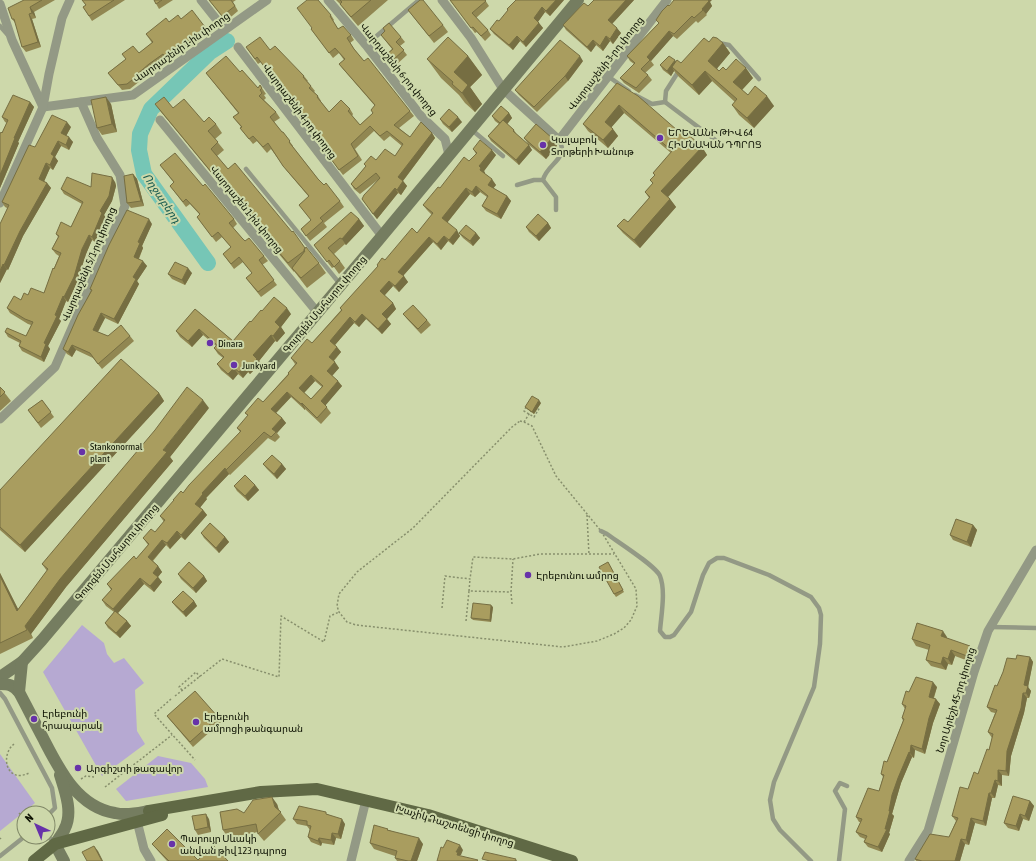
<svg xmlns="http://www.w3.org/2000/svg" width="1036" height="861" font-family="'Asap Condensed','Noto Sans Armenian',sans-serif">
<style>
.green{fill:#b6a9d2}
.lines{fill:none;stroke-linecap:round;stroke-linejoin:round}
.river{stroke:#76c6b6;stroke-width:16}
.path{stroke:#878f6c;stroke-width:1.5;stroke-dasharray:2 2;stroke-linecap:butt}
.service{stroke:#939985;stroke-width:4.5}
.minor{stroke:#939985;stroke-width:9}
.secondary{stroke:#757d60;stroke-width:12}
.primary{stroke:#606945;stroke-width:12}
.wall{fill:#918752;fill-rule:evenodd}
.shaded-wall{fill:#766e42}
.building{fill:#a99d5f;stroke:#766e42;fill-rule:evenodd}
.poi-dot{fill:#6732a9;stroke:#cdd8aa;stroke-width:1.5}
.labels{text-anchor:middle;stroke-width:4;stroke-linejoin:round;paint-order:stroke}
.street-label{font-size:10px;fill:#0d1102;stroke:#cdd8aa}
.poi-label{font-size:10px;fill:#0d1102;stroke:#cdd8aa;text-anchor:start}
.water-label{font-size:11px;font-style:italic;fill:#16594e;stroke:#cdd8aa}
</style>
<rect width="100%" height="100%" fill="#cdd8aa"/>
<!-- green -->
<g class="green">
<polygon points="82,625 104,643 107,654 114,663 124,658 144,683 135,690 137,731 145,744 102,776 43,672"/>
<polygon points="0,754 35,803 0,831"/>
<polygon points="158,756 191,763 205,779 208,787 126,801 116,789"/>
</g>
<g class="lines">
<!-- river -->
<polyline class="river" points="208,263 144,174 139,150 140,134 151,109 210,52 227,41"/>
<!-- path -->
<g class="path">
<polyline points="526,407 524,411 534,417 540,407"/>
<polygon points="520,421 524,422 532,426 556,476 601,531 636,589 637,606 631,620 624,628 614,634 597,641 563,647 356,625 347,622 339,612 337,606 339,594 357,572 413,528 512,427"/>
<polyline points="524,422 531,411"/>
<polyline points="587,515 589,555"/>
<polyline points="469,591 470,579"/>
<polyline points="512,604 511,592 513,559"/>
<polyline points="442,608 445,576 470,579 473,557 513,559 540,554 614,554"/>
<polyline points="466,621 469,591 511,592"/>
<polyline points="182,690 179,687 196,672 200,677"/>
<polyline points="175,696 222,659 279,677 281,616 324,642 330,616 339,612"/>
<polyline points="171,699 154,714 195,760"/>
<path d="M14,744C0,755 6,784 29,773"/>
<polyline points="81,779 86,776 94,777"/>
<polyline points="105,787 172,735"/>
<polyline points="19,813 24,818"/>
<polyline points="0,838 1,839"/>
</g>
<!-- service -->
<g class="service">
<polyline points="0,26 7,34"/>
<polyline points="719,43 729,45 759,79"/>
<polyline points="366,45 419,0"/>
<polyline points="609,77 629,91"/>
<polyline points="635,95 652,104 665,102 722,145"/>
<polyline points="665,102 666,91 680,69"/>
<polyline points="472,130 503,156"/>
<polyline points="246,169 340,284"/>
<polyline points="517,185 534,180 543,180"/>
<path d="M556,210V197L543,180C547,163 570,159 559,140"/>
<path d="M601,531L607,534C618,542 656,566 660,576C666,591 661,616 660,631L665,637H670L674,635L691,612L703,575L709,563L717,558H724L769,575L811,597L819,608L821,615L820,644L814,687L774,782L770,800L773,819L780,830L811,861"/>
<polyline points="990,627 1036,628"/>
<polyline points="0,693 5,699 52,788 55,808 48,815"/>
<polyline points="48,836 54,843"/>
<polyline points="0,856 24,837"/>
<polyline points="839,861 845,809 835,791 840,783 847,786"/>
</g>
<!-- minor -->
<g class="minor">
<polyline points="201,0 224,29"/>
<polyline points="328,0 366,45 421,116 445,139 449,155"/>
<polyline points="442,0 471,38 503,89 559,140 667,0"/>
<polyline points="0,4 12,40 43,107"/>
<polyline points="238,47 382,236"/>
<polyline points="43,107 133,95 267,0"/>
<polyline points="160,120 317,312"/>
<polyline points="0,203 43,107 49,74 62,18 70,0"/>
<polyline points="0,419 55,367 125,206 120,175 97,138 81,102"/>
<polyline points="137,821 144,849 151,861"/>
<polyline points="351,861 366,800"/>
<polyline points="909,861 928,831 974,672 988,631 1036,550"/>
</g>
<!-- secondary -->
<g class="secondary">
<polyline points="0,677 22,662 42,640 382,236 578,0"/>
<path d="M0,684C9,684 13,685 19,692C27,707 35,723 43,738C59,769 77,807 115,813C127,816 138,813 149,811"/>
<polyline points="19,692 22,662"/>
<path d="M60,775C65,791 73,812 65,828C63,834 58,839 55,844L64,861"/>
</g>
<!-- primary -->
<g class="primary">
<polyline points="149,811 261,792 317,789 428,815 572,861"/>
<polyline points="34,861 55,844 162,815"/>
</g>
</g>
<!-- wall -->
<g class="wall">
<polygon points="24,0 55,0 34,12 36,18 32,19 41,47 26,52 22,47 16,24 12,19"/>
<polygon points="82,0 125,0 92,21 83,7 86,5"/>
<polygon points="154,0 173,0 159,9"/>
<polygon points="209,0 236,0 233,2 238,11 226,21"/>
<polygon points="336,0 388,0 358,26 347,13 340,4"/>
<polygon points="450,0 485,0 489,6 476,18 488,30 491,35 485,41 477,32 475,33"/>
<polygon points="564,0 550,16 545,12 538,22 543,28 526,47 520,41 513,50 494,34 490,29 499,21"/>
<polygon points="594,0 634,0 612,24 621,33 613,44 610,41 603,51 596,45 591,52 566,30 563,25 588,6"/>
<polygon points="710,2 712,6 706,14 707,15 698,23 696,21 677,39 673,36 651,61 654,65 645,73 648,75 652,80 639,93 624,83 620,78 634,64 630,61 627,56 659,23 656,20 669,6"/>
<polygon points="408,10 443,25 448,32 434,43"/>
<polygon points="331,15 334,20 333,21 338,29 351,35 354,40 350,43 354,49 364,61 410,111 414,116 399,128 410,137 432,133 435,138 403,181 407,186 401,195 398,193 377,219 362,199 379,179 360,194 354,189 351,184 366,166 364,164 376,160 395,156 402,146 390,136 384,141 374,131 355,149 362,160 343,175 318,142 318,135 313,127 309,130 286,100 285,93 278,85 276,87 264,71 266,69 261,62 258,64 246,47 270,50 304,76 308,81 307,81 315,91 314,92 318,96 321,101 321,102 329,112 350,109 353,114 352,116 360,125 373,113 371,110 375,106 343,69 339,64 344,60 339,53 333,58 311,29"/>
<polygon points="181,19 205,27 209,32 198,40 199,41 169,62 166,59 152,69 139,80 140,81 130,89 122,90 108,73 126,59 122,54 139,53 152,43 146,34 169,22"/>
<polygon points="383,28 401,37 405,42 400,46 407,55 396,65 391,59 387,54 392,49 381,35 385,31"/>
<polygon points="709,42 723,43 730,53 717,68 719,71 726,70 753,78 742,90 748,95 774,106 754,128 739,115 732,105 735,102 712,81 699,95 679,77 674,71 671,76 663,70 660,65 676,62 681,63"/>
<polygon points="468,56 482,75 470,87 482,104 475,112 465,103 459,95 441,78 427,59"/>
<polygon points="583,61 568,81 537,112 519,95 515,90"/>
<polygon points="240,72 258,88 260,85 266,94 264,95 266,98 264,100 276,112 280,118 274,122 282,132 283,132 293,146 293,147 318,179 340,201 344,207 324,223 327,227 310,241 301,229 311,220 299,205 309,197 287,171 271,149 267,153 257,141 253,144 244,133 240,128 241,127 233,117 238,113 206,73"/>
<polygon points="617,83 685,137 702,147 707,155 668,197 670,199 676,207 640,248 623,233 617,226 628,222 649,198 645,192 653,184 650,180 655,176 653,173 671,153 624,113 611,127 618,136 608,148 588,131 583,124"/>
<polygon points="30,102 34,107 18,142 19,143 0,188 0,134 2,133 7,123 5,122 2,117"/>
<polygon points="111,104 117,132 102,135 97,128"/>
<polygon points="155,104 173,108 204,122 216,124 222,133 215,139 224,150 217,156 228,169 319,263 326,273 307,288 294,271 294,272 278,253 277,254 262,235 256,227 248,216 247,216 161,112"/>
<polygon points="509,113 512,118 507,124 514,130 517,135 532,150 519,165 491,141 488,136 499,124 495,121 492,116"/>
<polygon points="440,119 462,122 452,132 443,124"/>
<polygon points="71,127 66,136 73,142 69,150 61,146 55,157 58,161 53,170 50,168 44,181 47,183 51,188 23,236 8,270 7,269 0,283 7,208 5,207 2,202 35,147"/>
<polygon points="524,138 552,138 557,146 546,159 529,145"/>
<path d="M473,149L496,155L484,171L485,173V174L496,185L493,188L507,196L511,201L501,219L486,211L482,206L487,197L480,192L475,197L470,194L447,223L460,236L453,245L448,241L441,250L433,242L403,276L408,282L399,292L393,286L384,296L393,303L396,309L387,319L391,324L382,334L366,319L359,327L354,323L335,345L341,352L334,361L339,368L332,376L342,386L325,405L331,413L321,424L305,409V410L291,397L276,413L282,418L286,423L277,433L280,437L275,442L268,438L230,475L229,474L206,498L207,499L200,507L203,510L207,515L185,540L181,537L170,549L166,545L153,561L158,566L162,572L158,577L162,582L154,592L144,584L118,613L127,621L131,626L120,638L108,628L105,623L114,612L106,606L102,600L111,590L107,584L136,559L148,545L143,538L155,532L164,522L160,516L183,493L240,432L237,428L248,416L245,413L263,402L288,374L295,364L291,358L312,343L341,310L340,308L385,260L417,233L432,215L427,210L423,205L440,188L469,161L476,154ZM315,381L322,387L311,399L304,393Z"/>
<polygon points="160,165 203,186 234,219 237,224 233,228 242,238 264,256 268,261 262,265 277,285 261,297 246,278 252,273 243,262 234,269 223,254 231,247 222,237 216,242 197,217 200,215 190,204 186,207 174,191 170,186 174,183"/>
<polygon points="133,174 137,179 144,206 131,208 127,203"/>
<polygon points="115,182 116,186 112,201 104,215 106,218 95,242 92,240 86,254 77,282 68,302 66,301 59,319 61,321 48,346 50,349 44,362 22,351 19,346 20,343 8,337 5,332 26,336 31,325 28,324 10,313 7,308 21,300 28,295 44,293 59,256 56,254 52,249 58,237 56,234 71,227 82,204 64,194 61,189 91,187"/>
<polygon points="359,219 364,226 346,245 345,244 334,254 340,261 345,268 339,274 334,267 332,268 314,245"/>
<polygon points="548,223 551,228 539,241 529,232 526,227"/>
<polygon points="152,224 142,246 143,248 139,259 147,266 137,281 139,284 118,324 105,318 98,332 108,336 130,336 134,341 102,369 93,358 76,350 72,357 67,354 63,349 91,290 90,289"/>
<polygon points="459,233 476,233 480,238 473,246 463,238"/>
<polygon points="192,273 185,285 172,279 168,274"/>
<polygon points="195,309 233,341 251,322 262,311 291,314 281,327 285,333 277,342 275,341 259,361 262,365 257,371 255,369 250,374 248,372 243,378 238,374 233,380 221,370 217,364 223,358 218,354 214,348 216,346 203,335 192,347 180,337 176,331"/>
<polygon points="403,314 427,320 431,325 421,334 407,319"/>
<polygon points="0,387 11,401 0,411"/>
<polygon points="159,393 164,401 25,552 0,530 0,490"/>
<polygon points="42,400 54,417 41,428 28,410"/>
<polygon points="541,403 534,414 527,409 525,407"/>
<polygon points="209,408 170,457 173,461 66,587 31,634 33,638 0,654 0,573 18,609 47,571 42,564"/>
<polygon points="263,464 282,464 286,469 277,479 267,469"/>
<polygon points="255,485 259,490 248,501 237,491 234,486"/>
<polygon points="973,525 977,530 971,547 953,540 950,535"/>
<polygon points="201,533 225,537 229,542 219,553 204,538"/>
<polygon points="608,562 624,592 616,597 614,594"/>
<polygon points="178,574 204,576 207,581 196,593 181,579"/>
<polygon points="194,601 197,606 186,617 176,607 172,602"/>
<polygon points="493,607 491,622 473,620 471,618"/>
<polygon points="947,637 947,638 974,653 971,662 955,656 952,665 948,664 946,670 931,666 926,660 929,650 916,646 912,639"/>
<polygon points="1030,657 1033,662 1028,687 1031,691 1029,698 1027,698 1024,713 1011,756 1009,776 1002,775 1002,786 998,785 995,798 992,798 986,826 975,823 969,845 965,844 960,861 916,861 915,859 949,837 956,821 952,816 978,774 989,750 992,738 988,732 995,713 991,712 987,707 997,686 1016,659"/>
<polygon points="937,687 934,698 940,704 933,723 925,754 915,750 914,758 912,757 901,783 896,800 892,814 894,816 889,833 890,834 882,852 868,847 864,842 865,839 860,837 856,832 861,822 859,822 856,817 879,791 883,777 881,774 887,762 903,721 902,718 905,709 902,704 909,692"/>
<polygon points="167,716 218,717 221,722 193,747 171,721"/>
<polygon points="1030,801 1034,806 1029,821 1023,819 1019,831 1008,828 1004,823"/>
<polygon points="277,804 279,810 286,820 264,841 258,834 258,832 228,838 223,830 244,813"/>
<polygon points="327,814 345,824 341,839 336,838 334,845 322,843 321,846 311,842 308,837 310,830 307,826 297,824 293,819"/>
<polygon points="209,819 211,832 198,835 195,830"/>
<polygon points="389,830 423,844 417,861 397,861 395,858 395,856 374,849 370,843"/>
<polygon points="152,844 198,860 228,861 167,861 158,851"/>
</g>
<!-- shaded-wall -->
<g class="shaded-wall">
<polygon points="556,0 564,0 550,16 546,11"/>
<polygon points="626,0 634,0 611,25 608,20"/>
<polygon points="706,0 712,0 710,2 712,6 706,14 702,9"/>
<polygon points="30,7 34,12 36,18 32,13"/>
<polygon points="542,7 545,12 537,23 534,18"/>
<polygon points="29,14 32,19 41,47 38,42"/>
<polygon points="539,23 543,28 526,47 523,42"/>
<polygon points="617,28 621,33 613,44 610,39"/>
<polygon points="669,31 673,36 651,61 647,57"/>
<polygon points="517,36 520,41 513,50 509,45"/>
<polygon points="606,36 610,41 603,51 600,46"/>
<polygon points="593,40 596,45 591,52 587,47"/>
<polygon points="723,43 730,53 715,71 708,61"/>
<polygon points="468,56 482,75 470,87 482,104 475,112 462,93 454,72"/>
<polygon points="580,56 583,61 568,81 565,76"/>
<polygon points="675,60 678,65 672,67 674,71 671,76 667,71"/>
<polygon points="746,68 753,78 740,92 733,82"/>
<polygon points="705,71 712,81 699,95 692,85"/>
<polygon points="767,96 774,106 754,128 747,118"/>
<polygon points="106,97 111,104 117,132 112,124"/>
<polygon points="30,102 34,107 18,142 19,143 0,188 0,175 14,138"/>
<polygon points="619,105 624,113 610,129 605,122"/>
<polygon points="509,113 512,118 504,128 500,123"/>
<polygon points="458,117 462,122 452,132 449,127"/>
<polygon points="67,122 71,127 65,138 61,133"/>
<polygon points="613,129 618,136 608,148 603,140"/>
<polygon points="432,133 435,138 402,182 398,177"/>
<polygon points="69,137 73,142 69,150 66,145"/>
<polygon points="552,138 557,146 546,159 540,152"/>
<polygon points="58,141 61,146 55,157 58,161 53,170 50,165 51,154"/>
<polygon points="529,145 532,150 519,165 516,160"/>
<polygon points="702,147 707,155 666,199 661,191"/>
<polygon points="492,150 496,155 484,171 485,173 484,175 480,170 479,166"/>
<polygon points="46,163 50,168 43,184 39,179"/>
<polygon points="133,174 137,179 144,206 141,201"/>
<polygon points="112,177 115,182 116,186 112,201 104,215 106,218 95,242 92,237"/>
<polygon points="492,179 496,185 492,190 488,185"/>
<polygon points="403,181 407,186 401,195 397,190"/>
<polygon points="47,183 51,188 23,236 8,270 4,265 20,231"/>
<polygon points="476,186 480,192 475,197 472,192"/>
<polygon points="395,188 398,193 377,219 373,214"/>
<polygon points="466,188 470,194 446,224 442,218"/>
<polygon points="507,196 511,201 501,219 497,214"/>
<polygon points="670,199 676,207 640,248 634,240"/>
<polygon points="149,219 152,224 142,246 143,248 137,262 134,257 138,242"/>
<polygon points="359,219 364,226 346,245 342,239"/>
<polygon points="548,223 551,228 539,241 536,236"/>
<polygon points="457,230 460,236 453,245 449,240"/>
<polygon points="476,233 480,238 473,246 470,241"/>
<polygon points="89,235 92,240 86,254 77,282 68,302 64,297 82,249"/>
<polygon points="444,236 448,241 441,250 437,244"/>
<polygon points="429,237 433,242 402,277 398,272"/>
<polygon points="143,261 147,266 137,281 139,284 118,324 114,319 133,277"/>
<polygon points="3,264 7,269 0,283 0,271"/>
<polygon points="188,268 192,273 185,285 182,280"/>
<polygon points="404,276 408,282 399,292 395,286"/>
<polygon points="389,281 393,286 383,297 380,291"/>
<polygon points="63,296 66,301 59,319 61,321 48,346 50,349 44,362 41,357 44,343"/>
<polygon points="393,303 396,309 386,320 382,314"/>
<polygon points="287,308 291,314 281,327 285,333 277,342 273,336 275,322"/>
<polygon points="101,313 105,318 96,335 93,330"/>
<polygon points="362,314 366,319 359,327 355,322"/>
<polygon points="350,317 354,323 334,346 330,341"/>
<polygon points="387,319 391,324 382,334 378,329"/>
<polygon points="199,329 203,335 192,347 188,341"/>
<polygon points="271,335 275,341 259,361 262,365 257,371 252,365 253,355"/>
<polygon points="72,345 76,350 72,357 68,352"/>
<polygon points="337,347 341,352 332,362 329,357"/>
<polygon points="335,362 339,368 331,377 327,371"/>
<polygon points="250,363 255,369 250,374 246,368"/>
<polygon points="244,366 248,372 243,378 239,372"/>
<polygon points="234,368 238,374 233,380 228,374"/>
<polygon points="311,375 315,381 303,394 299,388"/>
<polygon points="338,381 342,386 325,406 321,401"/>
<polygon points="287,392 291,397 275,414 271,409"/>
<polygon points="159,393 164,401 25,552 20,545"/>
<polygon points="203,400 209,408 170,457 173,461 66,587 31,634 33,638 25,626 60,579"/>
<polygon points="539,400 541,403 534,414 532,412"/>
<polygon points="302,403 305,409 305,410 301,404"/>
<polygon points="282,418 286,423 277,433 276,432 272,429"/>
<polygon points="282,464 286,469 277,479 274,474"/>
<polygon points="225,468 229,474 206,498 207,499 199,509 195,504 202,493"/>
<polygon points="255,485 259,490 248,501 245,496"/>
<polygon points="203,510 207,515 185,540 181,535"/>
<polygon points="973,525 977,530 971,547 967,542"/>
<polygon points="177,531 181,537 170,549 167,543"/>
<polygon points="225,537 229,542 219,553 216,548"/>
<polygon points="162,540 166,545 151,562 148,557"/>
<polygon points="158,566 162,572 157,578 153,573"/>
<polygon points="0,573 23,619 17,611 0,576"/>
<polygon points="204,576 207,581 196,593 193,588"/>
<polygon points="158,577 162,582 154,592 150,586"/>
<polygon points="140,578 144,584 117,614 113,609"/>
<polygon points="194,601 197,606 186,617 183,612"/>
<polygon points="491,605 493,607 491,622 490,620"/>
<polygon points="127,621 131,626 120,638 116,633"/>
<polygon points="943,631 947,637 945,642 941,636"/>
<polygon points="970,646 974,653 971,662 967,656"/>
<polygon points="951,650 955,656 952,665 948,659"/>
<polygon points="943,657 948,664 946,670 941,664"/>
<polygon points="1030,657 1033,662 1028,687 1031,691 1029,698 1026,693 1024,685"/>
<polygon points="933,682 937,687 932,702 929,697"/>
<polygon points="1023,693 1027,698 1024,713 1011,756 1009,776 1006,771 1007,751"/>
<polygon points="936,699 940,704 933,723 925,754 922,749 929,718"/>
<polygon points="911,745 915,750 914,758 910,753"/>
<polygon points="909,752 912,757 901,783 896,800 892,814 894,816 889,833 890,834 882,852 878,847 885,829 892,795 898,778"/>
<polygon points="998,770 1002,775 1002,786 998,781"/>
<polygon points="995,780 998,785 995,798 991,793"/>
<polygon points="989,793 992,798 986,826 983,821"/>
<polygon points="272,797 277,804 280,814 275,807"/>
<polygon points="1030,801 1034,806 1029,821 1025,816"/>
<polygon points="206,814 209,819 211,832 208,827"/>
<polygon points="1020,814 1023,819 1019,831 1016,826"/>
<polygon points="971,818 975,823 969,845 966,840"/>
<polygon points="342,819 345,824 341,839 338,834"/>
<polygon points="332,833 336,838 334,845 331,840"/>
<polygon points="319,838 322,843 321,846 318,841"/>
<polygon points="419,838 423,844 417,861 411,861"/>
<polygon points="961,839 965,844 960,861 955,861"/>
<polygon points="460,845 463,850 461,855 457,855 456,852"/>
<polygon points="94,846 98,851 103,861 102,861"/>
</g>
<!-- building -->
<g class="building">
<polygon points="24,0 42,0 30,7 32,13 29,14 38,42 22,47 14,19 12,19 8,8"/>
<polygon points="82,0 114,0 89,16 83,7 86,5"/>
<polygon points="154,0 162,0 156,4"/>
<polygon points="209,0 231,0 235,6 222,16"/>
<polygon points="307,0 318,0 331,15 330,16 338,29 343,26 351,35 347,38 354,49 364,61 368,58 410,111 394,125 410,137 421,122 432,133 398,177 403,181 397,190 395,188 373,214 362,199 364,195 380,178 376,173 356,189 351,184 366,166 364,164 371,156 376,160 385,149 395,156 403,144 387,131 380,136 370,126 351,144 358,156 339,170 315,137 318,135 309,122 306,125 283,95 286,93 274,80 272,82 264,71 266,69 257,57 255,59 246,47 260,37 270,50 275,46 304,76 303,77 311,86 309,88 318,96 317,97 329,112 341,100 350,109 348,111 360,125 373,113 371,110 375,105 339,64 345,59 335,48 329,53 311,29 312,28 297,8"/>
<polygon points="340,0 371,0 351,17 340,4 342,2"/>
<polygon points="420,0 423,0 443,25 429,36 408,10"/>
<polygon points="450,0 485,0 486,1 472,13 488,30 481,36 473,27 471,28"/>
<polygon points="516,0 556,0 546,11 542,7 534,18 539,23 523,42 517,36 509,45 490,29 497,20 499,21 508,10 507,9"/>
<polygon points="594,0 626,0 608,20 617,28 610,39 606,36 600,46 593,40 587,47 563,25 584,3 588,6"/>
<polygon points="674,0 708,0 709,1 702,9 703,10 694,18 692,16 674,34 669,31 647,57 650,60 641,69 648,75 636,88 620,78 635,63 627,56 659,23 656,20 662,11 668,5 669,6"/>
<polygon points="192,10 205,27 195,35 195,36 165,57 163,54 149,64 136,75 137,76 127,84 118,85 108,73 126,59 122,54 133,46 139,53 153,42 146,34 166,18 169,22 178,15 181,19"/>
<polygon points="389,23 401,37 396,42 404,50 393,60 387,54 393,49 381,35 385,31 383,28"/>
<polygon points="448,37 468,56 454,72 468,85 462,93 452,84 453,82 427,59"/>
<polygon points="713,37 717,38 723,43 708,61 719,71 723,67 726,70 736,59 746,68 733,82 748,95 755,86 767,96 747,118 732,105 737,99 705,71 692,85 672,67 677,60 681,63 704,38 709,42"/>
<polygon points="560,40 580,56 565,76 534,107 515,90"/>
<polygon points="226,56 240,72 242,70 258,88 260,85 262,88 260,90 262,93 259,96 276,112 270,117 282,132 283,132 290,141 289,142 318,179 324,185 326,183 340,201 320,218 323,221 306,236 301,229 311,220 299,205 309,196 283,166 268,143 263,147 253,136 249,139 240,128 242,127 233,117 239,113 206,73"/>
<polygon points="669,56 675,60 667,71 660,65"/>
<polygon points="617,83 638,96 685,137 688,134 702,147 661,191 670,199 634,240 617,226 624,219 628,222 650,197 645,192 653,183 650,180 655,175 653,173 672,151 619,105 605,122 613,129 603,140 583,124"/>
<polygon points="13,95 30,102 14,138 15,138 0,175 0,134 1,132 2,133 8,120 2,117"/>
<polygon points="106,97 112,124 97,128 91,100"/>
<polygon points="164,97 173,108 184,99 204,122 209,117 216,124 208,131 218,142 211,149 228,169 235,163 292,232 293,231 305,248 304,250 304,251 288,263 272,244 271,245 256,227 257,226 242,207 241,208 155,104"/>
<polygon points="501,106 509,113 500,123 492,116"/>
<polygon points="449,109 458,117 449,127 440,119"/>
<polygon points="52,115 67,122 61,133 69,137 66,145 58,141 51,154 54,156 50,165 46,163 39,179 47,183 20,231 4,265 3,264 0,271 0,224 9,205 2,202 29,145 35,147"/>
<polygon points="503,120 514,130 513,131 529,145 516,160 488,136"/>
<polygon points="536,124 552,138 540,152 524,138"/>
<path d="M480,140L492,150L479,166L481,168L480,170L492,179L488,185L507,196L497,214L482,206L488,196L476,186L472,192L466,188L442,218L457,230L449,240L444,236L437,244L429,237L398,272L404,276L395,286L389,281L380,291L393,303L382,314L387,319L378,329L362,314L355,322L350,317L330,341L337,347L329,357L335,362L327,371L338,381L321,401L327,407L317,418L302,403L301,404L287,392L271,409L282,418L272,429L276,432L271,437L264,432L226,470L225,468L202,493L203,494L195,504L203,510L181,535L177,531L167,543L162,540L148,557L158,566L153,573L158,577L150,586L140,578L113,609L102,600L112,589L107,584L134,556L136,559L149,544L143,538L151,529L155,532L165,520L160,516L174,500H173L181,491L183,493L189,485L241,431L237,428L248,415L245,413L258,398L263,402L289,374L288,373L297,363L291,358L307,339L312,343L342,310L340,308L378,266L377,265L382,258L385,260L412,228L417,233L433,213L423,205L438,187L440,188L464,157L469,161L477,153L473,149ZM311,375L323,386L311,399L299,388Z"/>
<polygon points="175,153 203,186 205,184 234,219 229,223 242,238 245,241 249,238 264,256 259,260 274,280 258,292 246,278 252,273 239,257 231,264 223,254 231,247 218,232 212,237 197,217 200,214 186,199 183,202 170,186 174,182 160,165"/>
<polygon points="92,173 112,177 112,181 109,196 100,211 102,213 92,237 89,235 82,249 74,277 64,297 63,296 55,315 57,316 44,343 46,344 41,357 19,346 21,341 5,332 7,328 26,336 33,322 25,319 7,308 14,296 21,300 24,293 28,295 31,288 44,293 53,268 54,269 61,253 52,249 59,236 56,234 61,222 71,227 83,202 61,189 67,177 91,187"/>
<polygon points="133,174 141,201 127,203 124,176"/>
<polygon points="127,210 149,219 138,242 140,243 134,257 143,261 133,277 136,279 114,319 101,313 93,330 108,336 121,325 130,336 98,364 90,353 72,345 68,352 63,349 78,315 92,290 90,289 109,245"/>
<polygon points="351,212 359,219 342,239 340,238 328,248 340,261 334,267 329,260 327,262 314,245"/>
<polygon points="538,214 548,223 536,236 526,227"/>
<polygon points="466,225 476,233 470,241 459,233"/>
<polygon points="306,247 319,263 301,278 292,268 305,251 304,250"/>
<polygon points="175,262 188,268 182,280 168,274"/>
<polygon points="274,297 287,308 275,322 280,327 273,336 271,335 253,355 257,359 252,365 250,363 246,368 244,366 239,372 234,368 228,374 217,364 224,357 214,348 217,345 199,329 188,341 176,331 195,309 233,341 250,321 251,322 261,310 262,311"/>
<polygon points="413,305 427,320 418,329 403,314"/>
<polygon points="121,359 159,393 20,545 0,527 0,490"/>
<polygon points="0,387 5,392 0,397"/>
<polygon points="187,387 203,400 163,450 167,452 60,579 25,626 27,630 0,643 0,576 17,611 48,569 42,564 155,430"/>
<polygon points="532,396 539,400 532,412 525,407"/>
<polygon points="42,400 51,412 38,423 28,410"/>
<polygon points="272,455 282,464 274,474 263,464"/>
<polygon points="245,475 255,485 245,496 234,486"/>
<polygon points="956,519 973,525 967,542 950,535"/>
<polygon points="210,523 225,537 216,548 201,533"/>
<polygon points="189,562 204,576 193,588 178,574"/>
<polygon points="608,562 623,590 614,594 599,567"/>
<polygon points="183,591 194,601 183,612 172,602"/>
<polygon points="473,603 491,605 490,620 471,618"/>
<polygon points="115,611 127,621 116,633 105,623"/>
<polygon points="917,623 943,631 941,636 970,646 967,656 951,650 948,659 943,657 941,664 926,660 930,645 912,639"/>
<polygon points="1017,655 1030,657 1024,685 1028,686 1026,693 1023,693 1021,708 1007,751 1006,771 998,770 998,781 995,780 991,793 989,793 983,821 971,818 966,840 961,839 955,861 922,861 915,859 930,834 949,837 958,818 952,816 960,787 968,789 974,772 978,774 987,749 989,750 993,734 988,732 997,710 987,707 995,685 997,686 1003,672 1007,658 1016,659"/>
<polygon points="916,677 933,682 929,697 936,699 929,718 922,749 911,745 910,753 909,752 898,778 892,795 889,811 890,811 885,829 887,829 878,847 864,842 867,836 856,832 862,819 856,817 868,788 879,791 884,775 881,774 884,761 887,762 904,719 902,718 906,706 902,704 906,691 909,692"/>
<polygon points="195,691 218,717 190,742 167,716"/>
<polygon points="1013,796 1030,801 1025,816 1020,814 1016,826 1004,823"/>
<polygon points="272,797 275,807 281,812 258,834 256,824 223,830 220,812 237,809 244,813 253,800"/>
<polygon points="299,806 326,812 326,814 342,819 338,834 332,833 331,840 319,838 318,841 308,837 311,826 307,825 307,821 293,819"/>
<polygon points="206,814 208,827 195,830 192,816"/>
<polygon points="374,825 388,829 387,830 419,838 411,861 408,861 395,858 397,851 370,843"/>
<polygon points="167,829 198,860 213,845 228,861 169,861 152,844"/>
<polygon points="447,840 460,845 456,852 458,852 457,855 478,860 477,861 437,861 441,847 443,848"/>
<polygon points="94,846 102,861 87,861 82,852"/>
<polygon points="485,852 516,859 515,861 517,861 490,861 482,859"/>
</g>
<!-- markers -->
<g class="poi-dot">
<circle cx="660" cy="138" r="4"/>
<circle cx="543" cy="145" r="4"/>
<circle cx="210" cy="343" r="4"/>
<circle cx="234" cy="365" r="4"/>
<circle cx="82" cy="452" r="4"/>
<circle cx="528" cy="575" r="4"/>
<circle cx="34" cy="719" r="4"/>
<circle cx="196" cy="722" r="4"/>
<circle cx="78" cy="768" r="4"/>
<circle cx="172" cy="844" r="4"/>
</g>
<g class="labels">
<!-- street labels -->
<g class="street-label">
<text transform="translate(181 47) rotate(-35)" y="4">Վարդաշենի 1-ին փողոց</text>
<text transform="translate(605 63) rotate(-52)" y="4">Վարդաշենի 3-րդ փողոց</text>
<text transform="translate(399 69) rotate(51)" y="4">Վարդաշենի 6-րդ փողոց</text>
<text transform="translate(300 111) rotate(53)" y="4">Վարդաշենի 4-րդ փողոց</text>
<text transform="translate(247 209) rotate(51)" y="4">Վարդաշեն 1-ին փողոց</text>
<text transform="translate(88 264) rotate(-67)" y="4">Վարդաշենի 5/1-րդ փողոց</text>
<text transform="translate(324 304) rotate(-50)" y="4">Գուրգեն Մահարու փողոց</text>
<text transform="translate(116 552) rotate(-50)" y="4">Գուրգեն Մահարու փողոց</text>
<text transform="translate(955 700) rotate(-73)" y="4">Նոր Արեշի 45-րդ փողոց</text>
<text transform="translate(455 825) rotate(17)" y="4">Խաչիկ Դաշտենցի փողոց</text>
</g>
<!-- poi labels -->
<g class="poi-label">
<text x="668" y="136">ԵՐԵՎԱՆԻ ԹԻՎ 64<tspan x="668" dy="12">ՀԻՄՆԱԿԱՆ ԴՊՐՈՑ</tspan></text>
<text x="551" y="143">Կալաբոկ<tspan x="551" dy="12">Տորթերի Խանութ</tspan></text>
<text x="218" y="347">Dinara</text>
<text x="242" y="369">Junkyard</text>
<text x="90" y="450">Stankonormal<tspan x="90" dy="12">plant</tspan></text>
<text x="536" y="579">Էրեբունու ամրոց</text>
<text x="42" y="717">Էրեբունի<tspan x="42" dy="12">հրապարակ</tspan></text>
<text x="204" y="720">Էրեբունի<tspan x="204" dy="12">ամրոցի թանգարան</tspan></text>
<text x="86" y="772">Արգիշտի թագավոր</text>
<text x="180" y="842">Պարույր Սևակի<tspan x="180" dy="12">անվան թիվ 123 դպրոց</tspan></text>
</g>
<!-- water labels -->
<g class="water-label">
<text transform="translate(162 198) rotate(56)" y="4">Ողջաբերդ</text>
</g>
</g>
<!-- north arrow -->
<g transform="translate(36 825) rotate(316)"><circle r="19" fill="#cdd8aa" stroke="#808867"/>
<path d="M0-3L7 15L0 10L-7 15Z" fill="#6732a9"/>
<text y="-6" font-size="11" font-weight="bold" text-anchor="middle" fill="#0d1102">N</text>
</g>
</svg>
